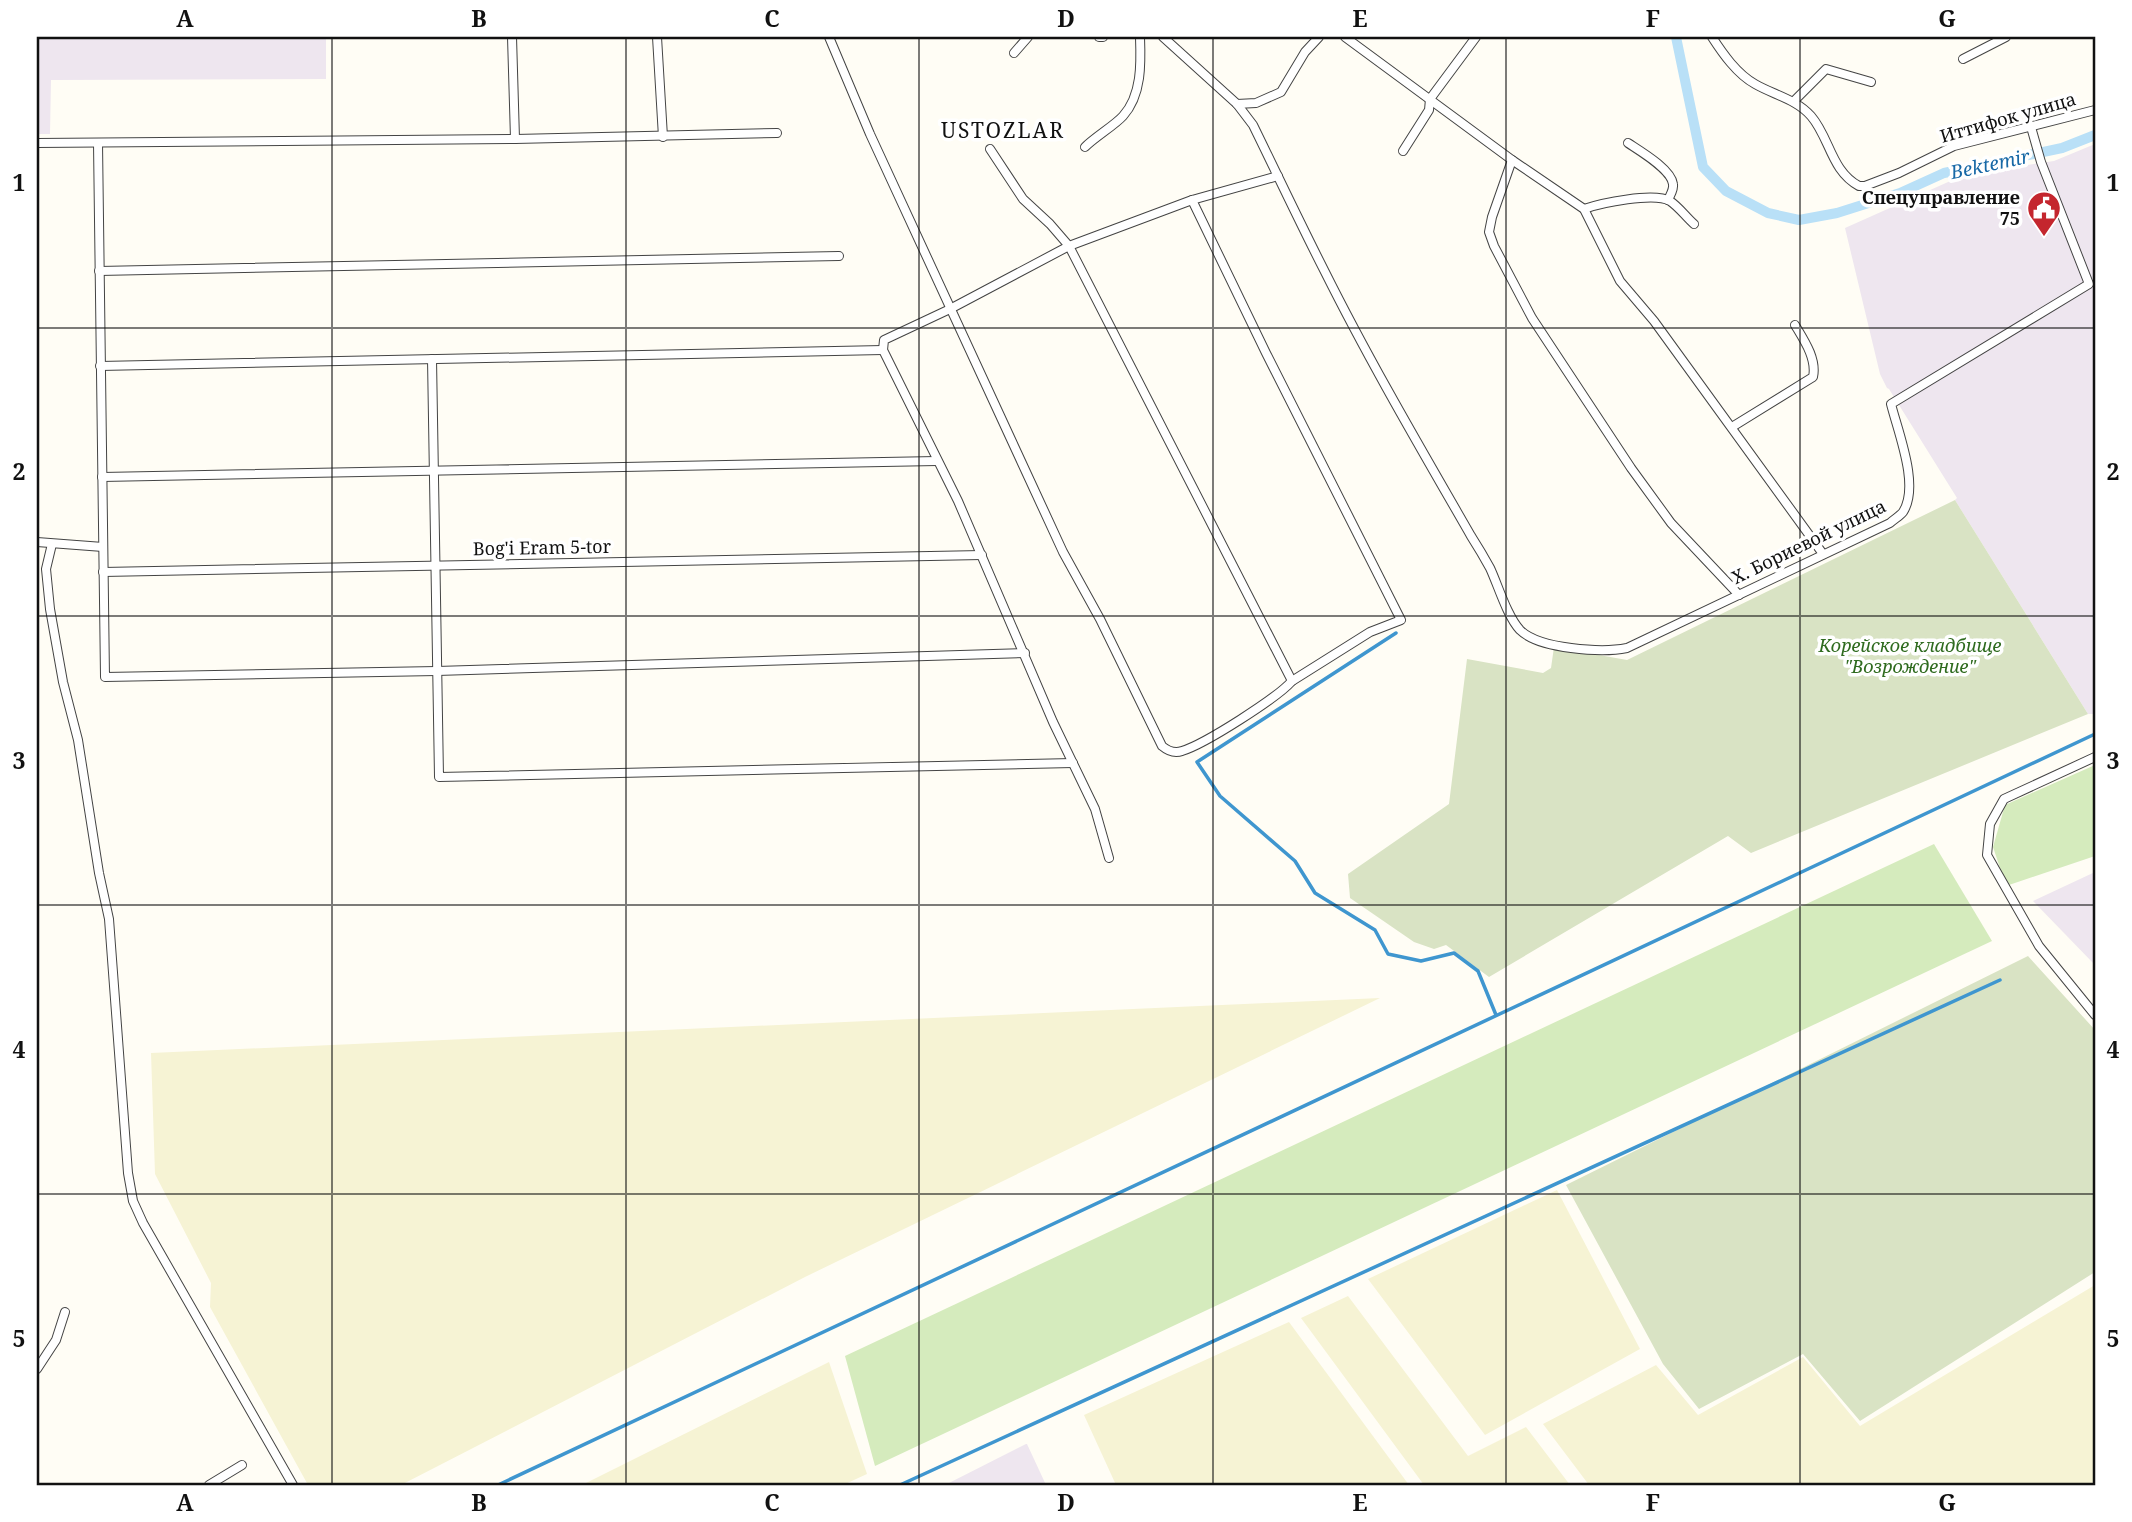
<svg xmlns="http://www.w3.org/2000/svg" width="2132" height="1522" font-family="'Noto Serif',serif">
<style>
.industrial{fill:#eee6ef}
.farmland{fill:#f6f3d4}
.green{fill:#d5ebbd}
.cemetery{fill:#d9e3c4}
.lines{fill:none;stroke-linecap:round;stroke-linejoin:round}
.stream{stroke:#3f96cf;stroke-width:3.5}
.canal{stroke:#b9e0f7;stroke-width:10}
.street-casing{stroke:#444;stroke-width:10}
.street{stroke:#fff;stroke-width:8}
.grid{fill:none;stroke:#111;stroke-width:2;stroke-opacity:0.55}
.labels{text-anchor:middle;stroke-width:7;stroke-linejoin:round;paint-order:stroke}
.street-label{font-size:18px;fill:#111;stroke:#fff}
.poi-label{font-size:18px;font-weight:bold;fill:#111;stroke:#fff;text-anchor:end}
.park-label{font-size:18px;font-style:italic;fill:#2f6b1f;stroke:#fff}
.water-label{font-size:19px;font-style:italic;fill:#1768a6;stroke:#fff}
.quarter-label{font-size:21px;letter-spacing:2px;fill:#111;stroke:#fff}
.neatline{fill:none;stroke:#111;stroke-width:2.5}
.grid-label{font-size:23px;text-anchor:middle;font-weight:bold;fill:#111}
</style>
<rect width="100%" height="100%" fill="#fffdf5"/>
<!-- industrial -->
<g class="industrial">
<polygon points="37,37 326,37 326,79 51,80 50,134 37,134"/>
<polygon points="2095,144 2095,714 2088,714 1955,500 1957,498 1889,389 1887,388 1880,374 1845,228 1966,174 2054,161"/>
<polygon points="2095,872 2095,965 2033,901"/>
<polygon points="1027,1444 1046,1485 945,1485 1026,1444"/>
</g>
<!-- farmland -->
<g class="farmland">
<polygon points="1380,998 805,1277 401,1485 308,1485 210,1307 211,1283 155,1174 151,1053"/>
<polygon points="1557,1190 1640,1349 1485,1435 1368,1279"/>
<polygon points="2095,1285 2095,1485 1589,1485 1543,1424 1656,1365 1698,1415 1803,1357 1860,1426"/>
<polygon points="1348,1296 1468,1456 1526,1427 1570,1485 1424,1485 1301,1318"/>
<polygon points="1289,1322 1409,1485 1116,1485 1084,1415"/>
<polygon points="829,1362 867,1474 843,1485 582,1485"/>
</g>
<!-- green -->
<g class="green">
<polygon points="2095,765 2095,856 2006,886 1993,847 2005,805"/>
<polygon points="1934,844 1992,941 875,1466 845,1356"/>
</g>
<!-- cemetery -->
<g class="cemetery">
<polygon points="1955,500 2088,714 1751,853 1728,836 1489,977 1446,945 1434,949 1414,942 1350,898 1348,874 1449,804 1467,659 1543,673 1551,668 1554,647 1627,660"/>
<polygon points="2028,956 2095,1030 2095,1272 1860,1421 1803,1354 1699,1409 1663,1364 1566,1185"/>
</g>
<g class="lines">
<!-- stream -->
<g class="stream">
<polyline points="1396,633 1197,762 1220,796 1295,861 1315,893 1375,930 1388,954 1421,961 1454,953 1478,971 1496,1015"/>
<polyline points="498,1485 2095,734"/>
<polyline points="900,1485 2000,980"/>
</g>
<!-- canal -->
<polyline class="canal" points="1676,37 1703,167 1726,191 1768,213 1799,220 1837,213 1900,193 1944,173 2062,148 2095,135"/>
<!-- street casing -->
<g class="street-casing">
<g id="street">
<polyline points="512,37 515,139"/>
<polyline points="657,37 663,137"/>
<path d="M829,37L870,134L1063,552L1100,619L1162,746C1168,751 1174,754 1182,751C1205,744 1277,698 1292,681L1370,632L1401,620L1266,353L1192,200"/>
<polyline points="1099,37 1103,37"/>
<path d="M1163,37L1237,104L1253,125C1277,174 1300,223 1325,272C1370,362 1421,449 1471,536C1478,547 1484,557 1490,568C1498,585 1507,616 1520,630C1539,649 1602,653 1627,648L1890,523C1894,519 1900,516 1903,512C1920,486 1898,432 1891,404L2089,284L2041,162L2031,127"/>
<polyline points="1345,37 1512,160 1584,209 1620,281 1654,321 1823,554"/>
<path d="M1712,37C1723,54 1737,74 1755,84C1774,95 1796,99 1811,116C1830,138 1831,171 1859,186H1865L1899,173L1954,146L2095,110"/>
<polyline points="1014,53 1028,37"/>
<polyline points="1963,59 2006,37"/>
<polyline points="1794,101 1826,69 1871,82"/>
<polyline points="1237,104 1256,103 1281,92 1305,52 1319,37"/>
<polyline points="37,143 515,139 777,133"/>
<polyline points="98,143 105,677 437,671 1025,653"/>
<path d="M1628,143C1640,151 1671,169 1673,184C1674,190 1670,195 1668,200"/>
<path d="M1085,147C1095,137 1115,125 1123,116C1142,95 1141,63 1140,37"/>
<polyline points="990,149 1023,199 1050,224 1069,246 1292,681"/>
<polyline points="1403,151 1429,110 1430,99 1476,37"/>
<polyline points="1512,160 1492,217 1489,232 1494,246 1532,318 1631,468 1671,523 1739,595"/>
<path d="M1584,209C1601,203 1654,192 1670,201C1679,207 1686,217 1694,224"/>
<polyline points="99,271 839,256"/>
<polyline points="432,359 439,777 1073,763"/>
<polyline points="100,366 883,350"/>
<path d="M1732,427L1813,377C1817,359 1804,340 1795,325"/>
<polyline points="102,477 937,461"/>
<polyline points="37,542 103,547"/>
<polyline points="52,544 46,569 50,609 63,682 78,740 99,873 109,919 128,1173 133,1201 143,1223 293,1485"/>
<polyline points="103,572 982,555"/>
<polyline points="2095,757 2004,799 1990,824 1987,855 2039,946 2095,1015"/>
<polyline points="1109,858 1095,809 1053,722 958,501 883,350 884,340 950,309 1069,246 1192,200 1278,176"/>
<polyline points="37,1369 56,1340 65,1312"/>
<polyline points="209,1485 242,1465"/>
</g>
</g>
<!-- street -->
<use href="#street" class="street"/>
</g>
<!-- grid -->
<path class="grid" d="M332,37V1485M626,37V1485M919,37V1485M1213,37V1485M1506,37V1485M1800,37V1485M37,328H2095M37,616H2095M37,905H2095M37,1194H2095"/>
<!-- icons -->
<defs>
<g id="civic-pin" transform="scale(1.75)"><path d="M0 17L-7.5 6A9.5 9.5 0 1 1 7.5 6Z" fill="#c4262e" stroke="#fff"/><path d="M-.6-6.5H3V-4.5H.6V-3L4-1V1h2V6H-6V1h2V-1L-.6-3ZM-1.2 2.5V6h2.4V2.5Z" fill="#fff"/></g>
</defs>
<g fill-rule="evenodd">
<use href="#civic-pin" x="2044" y="208"/>
</g>
<g class="labels">
<!-- street labels -->
<g class="street-label">
<text transform="translate(2008 118) rotate(-16)" y="6">Иттифок улица</text>
<text transform="translate(1809 542) rotate(-26)" y="6">Х. Бориевой улица</text>
<text transform="translate(542 548) rotate(-1)" y="6">Bog'i Eram 5-tor</text>
</g>
<!-- poi labels -->
<g class="poi-label">
<text x="2020" y="204">Спецуправление<tspan x="2020" dy="21">75</tspan></text>
</g>
<!-- park labels -->
<g class="park-label">
<text x="1910" y="652">Корейское кладбище<tspan x="1910" dy="21">"Возрождение"</tspan></text>
</g>
<!-- water labels -->
<g class="water-label">
<text transform="translate(1990 164) rotate(-12)" y="7">Bektemir</text>
</g>
<!-- quarter labels -->
<g class="quarter-label">
<text x="1003" y="138">USTOZLAR</text>
</g>
</g>
<!-- border -->
<rect width="2132" height="1522" fill="none" stroke="#ffffff" stroke-width="77"/>
<rect x="38" y="38" width="2056" height="1446" class="neatline"/>
<g class="grid-label">
<text x="185" y="27">A</text>
<text x="479" y="27">B</text>
<text x="772" y="27">C</text>
<text x="1066" y="27">D</text>
<text x="1360" y="27">E</text>
<text x="1653" y="27">F</text>
<text x="1947" y="27">G</text>
<text x="19" y="191">1</text>
<text x="2113" y="191">1</text>
<text x="19" y="480">2</text>
<text x="2113" y="480">2</text>
<text x="19" y="769">3</text>
<text x="2113" y="769">3</text>
<text x="19" y="1058">4</text>
<text x="2113" y="1058">4</text>
<text x="19" y="1347">5</text>
<text x="2113" y="1347">5</text>
<text x="185" y="1511">A</text>
<text x="479" y="1511">B</text>
<text x="772" y="1511">C</text>
<text x="1066" y="1511">D</text>
<text x="1360" y="1511">E</text>
<text x="1653" y="1511">F</text>
<text x="1947" y="1511">G</text>
</g>
</svg>
